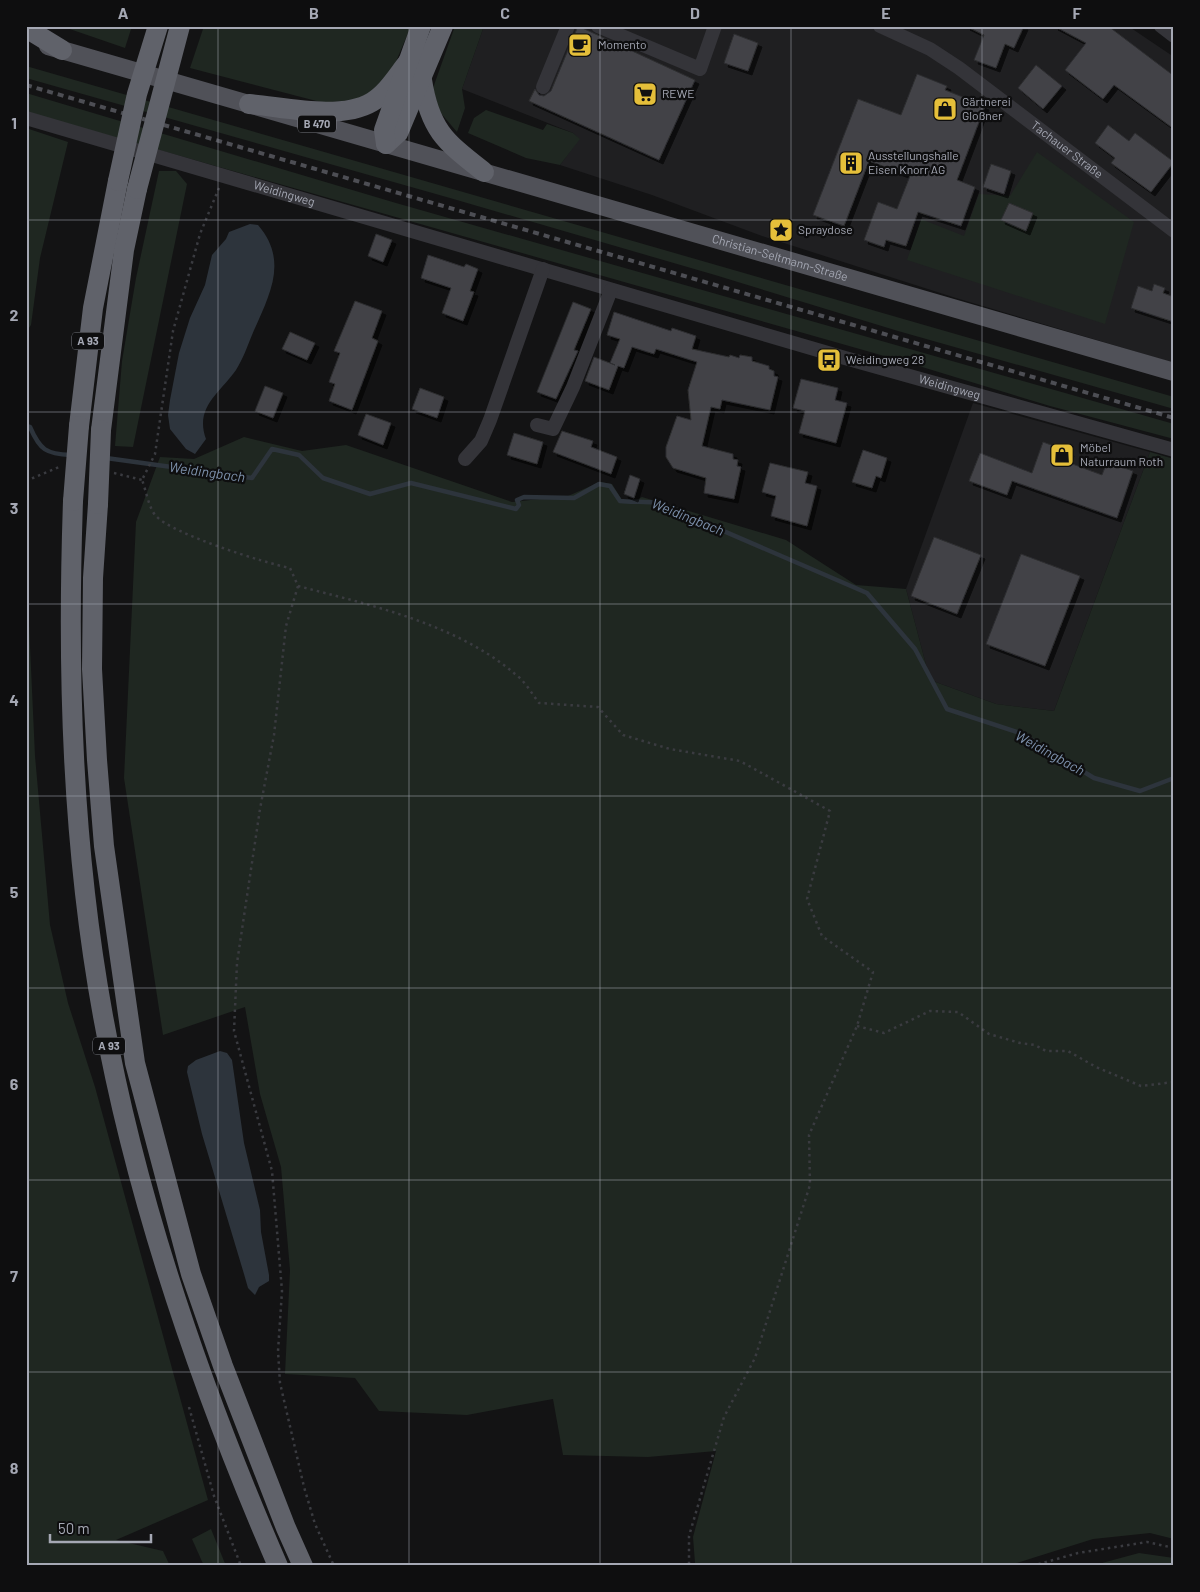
<svg xmlns="http://www.w3.org/2000/svg" width="1200" height="1592" font-family="Barlow,sans-serif">
<style>
.built{fill:#1f1f21}
.green{fill:#1f2721}
.water{fill:#2d343c}
.lines{fill:none;stroke-linecap:round;stroke-linejoin:round}
.stream{stroke:#2d343c;stroke-width:4.5}
.building{fill:#424347;stroke:#2d2d30;filter:url(#shadow)}
.path{stroke:#3a3b40;stroke-width:2.5;stroke-dasharray:2.5 4;stroke-linecap:butt}
.minor{stroke:#343439;stroke-width:14}
.major{stroke:#505158;stroke-width:18}
.highway{stroke:#60626a;stroke-width:20}
.rail{stroke:#4d4e54;stroke-width:4;stroke-dasharray:6 5;stroke-linecap:butt}
.highway-bridge{stroke:#60626a;stroke-width:20}
.grid{fill:none;stroke:#a5a8b4;stroke-width:1;stroke-opacity:0.55}
.labels{text-anchor:middle;stroke-width:4.5;stroke-linejoin:round;paint-order:stroke}
.shield{fill:#0e0e0f;stroke:#787a82;stroke-width:1}
.shield-label{font-size:11px;font-weight:bold;fill:#a5a8b4}
.poi-label{font-size:12px;fill:#a5a8b4;stroke:#0e0e0f;text-anchor:start}
.street-label{font-size:12px;fill:#a5a8b4;stroke:#0e0e0f}
.water-label{font-size:14px;font-style:italic;fill:#7e92ad;stroke:#0e0e0f}
.neatline{fill:none;stroke:#a5a8b4;stroke-width:2}
.grid-label{font-size:16px;text-anchor:middle;font-weight:bold;fill:#a5a8b4}
</style>
<defs>
<filter id="shadow"><feDropShadow dx="4" dy="4" stdDeviation="0" flood-color="#0009"/></filter>
</defs>
<rect width="100%" height="100%" fill="#131314"/>
<!-- built -->
<g class="built">
<polygon points="484,26 1128,26 1174,57 1174,363 956,298 762,236 652,195 560,165 579,139 573,133 462,89"/>
<polygon points="973,403 1150,452 1054,711 996,704 930,680 906,589"/>
</g>
<!-- green -->
<g class="green">
<polygon points="61,26 132,26 125,48"/>
<polygon points="204,26 411,26 392,71 382,84 360,99 324,103 190,68"/>
<polygon points="455,26 484,26 462,89 465,108 457,132 439,111 433,88"/>
<polygon points="26,66 1174,397 1174,409 898,331 715,275 450,198 26,78"/>
<polygon points="26,93 396,203 1174,424 1174,439 1050,406 909,363 26,112"/>
<polygon points="486,110 543,130 547,124 573,133 580,139 560,165 526,158 468,133 474,118"/>
<polygon points="26,128 68,142 40,258 31,325 26,332"/>
<polygon points="1037,152 1134,222 1105,324 907,260 921,219 964,236 979,194 1010,196"/>
<polygon points="159,171 176,171 187,184 133,447 115,446 122,361 136,278"/>
<polygon points="244,437 302,451 346,445 512,502 568,496 600,482 612,484 622,500 634,501 642,497 786,540 856,585 906,589 930,680 996,704 1054,711 1150,452 1174,459 1174,1539 1150,1533 1093,1539 1007,1566 760,1566 695,1563 693,1537 716,1451 648,1457 563,1455 553,1399 467,1415 379,1411 355,1378 285,1374 290,1270 281,1167 260,1094 245,1007 163,1035 124,778 136,522 160,457 194,459"/>
<polygon points="26,558 35,756 50,925 68,1003 95,1087 208,1500 116,1540 163,1551 170,1566 26,1566"/>
<polygon points="211,1529 226,1566 204,1566 192,1539"/>
<polygon points="1139,1553 1174,1558 1174,1566 1091,1566"/>
</g>
<!-- water -->
<g class="water">
<path d="M250,224L258,225C290,262 268,297 252,335C247,347 243,359 236,370C221,392 194,407 206,439L195,454L186,449L170,429L168,415L170,400L179,353L190,318L205,285L212,255L226,239L229,232Z"/>
<polygon points="220,1051 227,1053 232,1060 244,1143 260,1210 261,1232 269,1275 269,1281 259,1287 255,1295 248,1288 244,1274 202,1134 187,1072 188,1066 196,1060"/>
</g>
<g class="lines">
<!-- stream -->
<g class="stream">
<path d="M26,426L30,427C40,450 46,454 71,455"/>
<path d="M106,458L252,478L272,449L299,455L323,478L370,494L411,483L516,509L519,505L517,500L524,497L574,498L599,484L610,486L620,501C635,503 645,500 661,504L867,593L915,649L947,709L1020,733L1094,778L1140,791L1174,778"/>
</g>
</g>
<!-- building -->
<g class="building">
<polygon points="578,26 695,80 659,160 529,101 535,89 539,95 544,96 551,91"/>
<polygon points="966,26 1024,26 1014,48 1005,44 996,68 974,60 984,35"/>
<polygon points="1054,26 1108,26 1174,76 1174,129 1114,85 1103,99 1065,70 1086,43"/>
<polygon points="734,34 758,43 748,71 724,63"/>
<polygon points="1036,65 1062,86 1043,109 1018,88"/>
<polygon points="917,74 947,86 945,90 985,106 957,180 975,187 961,226 918,212 906,246 886,240 884,247 864,240 878,202 897,209 910,176 869,161 844,226 813,215 858,99 901,115"/>
<polygon points="1108,125 1129,141 1135,133 1174,162 1151,192 1111,163 1115,158 1095,143"/>
<polygon points="991,164 1011,171 1004,194 983,187"/>
<polygon points="1009,203 1033,213 1026,231 1001,220"/>
<polygon points="376,234 392,240 383,262 368,256"/>
<polygon points="428,255 464,267 466,264 478,269 470,291 474,292 463,321 442,313 451,288 421,278"/>
<polygon points="1154,284 1165,288 1163,293 1174,297 1174,322 1131,308 1138,286 1152,291"/>
<polygon points="355,301 382,311 372,338 378,341 352,410 329,401 335,384 329,382 340,353 334,351"/>
<polygon points="573,302 591,309 574,350 578,351 556,399 537,392"/>
<polygon points="614,312 671,331 672,328 696,336 692,349 729,357 730,355 739,358 740,355 752,357 752,361 769,366 769,369 774,371 774,376 778,377 770,410 722,400 720,409 711,407 702,446 733,454 733,459 738,460 737,466 741,467 734,499 704,493 706,478 673,468 666,457 666,447 677,416 691,420 688,390 697,362 656,349 654,354 632,347 624,368 618,366 609,390 585,381 594,357 615,365 610,363 620,339 607,335"/>
<polygon points="290,332 315,343 307,360 282,349"/>
<polygon points="801,379 838,388 835,400 847,403 836,443 799,433 805,411 793,408"/>
<polygon points="265,386 283,393 273,418 255,411"/>
<polygon points="420,388 444,397 437,418 412,409"/>
<polygon points="366,414 391,423 383,445 358,435"/>
<polygon points="562,431 593,441 591,447 617,457 611,474 553,452"/>
<polygon points="514,433 543,442 537,464 507,455"/>
<polygon points="1043,442 1070,452 1067,462 1102,475 1107,462 1133,471 1117,518 1012,481 1007,495 969,481 980,453 1032,473"/>
<polygon points="863,450 887,458 881,478 876,476 872,488 852,482"/>
<polygon points="770,463 808,472 805,483 817,486 807,526 771,516 776,496 762,492"/>
<polygon points="630,475 640,479 634,498 624,494"/>
<polygon points="934,537 981,555 957,614 911,596"/>
<polygon points="1021,554 1080,576 1045,666 986,644"/>
</g>
<g class="lines">
<!-- path -->
<g class="path">
<path d="M219,188L200,234L173,331L155,454L142,480C146,490 149,509 156,516C172,534 265,563 290,568L298,586L286,626L274,735L260,809L237,963L234,1031L272,1171L282,1291L278,1351L280,1383L304,1487L315,1524L334,1566"/>
<polyline points="114,473 142,480"/>
<polyline points="26,481 59,467"/>
<path d="M298,586C370,605 457,624 515,674C525,681 532,694 539,703L598,707L623,735L670,749L740,761L830,811L807,899L822,936L873,972L857,1026L809,1135L810,1185L755,1358L724,1417L689,1536V1566"/>
<polyline points="857,1026 884,1033 930,1011 958,1012 989,1034 1020,1043 1035,1045 1046,1051 1068,1051 1096,1067 1141,1086 1174,1082"/>
<polyline points="189,1407 214,1496 241,1566"/>
<polyline points="1032,1566 1078,1553 1147,1542 1174,1548"/>
</g>
<!-- minor -->
<g class="minor">
<polyline points="598,26 700,69 715,26"/>
<path id="s1" d="M880,26L930,49L959,68L1174,231"/>
<polyline points="1161,26 1174,36"/>
<polyline points="543,87 568,26"/>
<path id="s2" d="M26,118L845,358L1174,450"/>
<polyline points="537,425 553,429 573,387 611,290"/>
<polyline points="465,459 481,441 490,420 543,269"/>
</g>
<!-- major -->
<path class="major" id="s3" d="M48,46L1174,372"/>
<!-- highway -->
<g class="highway">
<polyline points="26,28 62,50"/>
<path d="M422,80C430,131 446,142 484,172"/>
<path d="M249,104C284,107 340,121 372,102C387,93 397,76 408,62"/>
<polyline points="386,144 398,133 443,26"/>
<polyline points="386,144 384,130 421,26"/>
<polyline points="79,426 93,308 118,181"/>
<polyline points="101,430 124,250 137,189"/>
<path d="M73,501C67,673 72,846 103,1016C137,1204 202,1391 278,1566"/>
<polyline points="98,504 93,578 92,669 97,760 104,846 135,1063 191,1274 223,1366 286,1528 303,1566"/>
</g>
<!-- rail -->
<polyline class="rail" points="26,85 1174,418"/>
<!-- highway-bridge -->
<g class="highway-bridge">
<polyline points="118,181 137,94 158,26"/>
<polyline points="137,189 180,26"/>
<polyline points="73,501 79,426"/>
<polyline points="98,504 101,430"/>
</g>
</g>
<!-- grid -->
<path class="grid" d="M218,26V1566M409,26V1566M600,26V1566M791,26V1566M982,26V1566M26,220H1174M26,412H1174M26,604H1174M26,796H1174M26,988H1174M26,1180H1174M26,1372H1174"/>
<!-- icons -->
<defs>
<g id="cafe-square" transform="scale(1.25)"><rect x="-9" y="-9" width="18" height="18" rx="4" fill="#e5bf3a" stroke="#0e0e0f"/><path d="M-5.5-4.5H6V0H3Q3 3.5 0 3.5H-2.5Q-5.5 3.5-5.5 0ZM3-3.2v2h1.7v-2ZM-6 4.5H4V6H-6Z" fill="#111"/></g>
<g id="supermarket-square" transform="scale(1.25)"><rect x="-9" y="-9" width="18" height="18" rx="4" fill="#e5bf3a" stroke="#0e0e0f"/><path d="M-6-5.5h2.5l.6 2H6L4.5 2H-2.5L-4.4-4H-6ZM-1.5 3.2a1.3 1.3 0 1 0 .1 0ZM3 3.2a1.3 1.3 0 1 0 .1 0Z" fill="#111"/></g>
<g id="shop-square" transform="scale(1.25)"><rect x="-9" y="-9" width="18" height="18" rx="4" fill="#e5bf3a" stroke="#0e0e0f"/><path d="M-5-2.5h2.3a2.7 3.5 0 0 1 5.4 0H5L5.5 6h-11ZM-1.5-2.5h3a1.5 2.3 0 0 0-3 0Z" fill="#111"/></g>
<g id="building-square" transform="scale(1.25)"><rect x="-9" y="-9" width="18" height="18" rx="4" fill="#e5bf3a" stroke="#0e0e0f"/><path d="M-4-6H4V6H1V3H-1V6H-4ZM-2.5-4.3h1.7v1.8h-1.7ZM.8-4.3h1.7v1.8H.8ZM-2.5-1h1.7V.8h-1.7ZM.8-1h1.7V.8H.8Z" fill="#111"/></g>
<g id="sight-square" transform="scale(1.25)"><rect x="-9" y="-9" width="18" height="18" rx="4" fill="#e5bf3a" stroke="#0e0e0f"/><path d="M0-6L1.8-2.2L6-1.7L2.9 1.2L3.7 5.4L0 3.3L-3.7 5.4L-2.9 1.2L-6-1.7L-1.8-2.2Z" fill="#111"/></g>
<g id="bus-square" transform="scale(1.25)"><rect x="-9" y="-9" width="18" height="18" rx="4" fill="#e5bf3a" stroke="#0e0e0f"/><path d="M-5-6H5V4H4V6H2V4H-2V6H-4V4H-5ZM-3.5-4V0h7V-4ZM-3.5 1.2v1.5H-2V1.2ZM2 1.2v1.5H3.5V1.2Z" fill="#111"/></g>
</defs>
<g fill-rule="evenodd">
<use href="#cafe-square" x="580" y="45"/>
<use href="#supermarket-square" x="645" y="94"/>
<use href="#shop-square" x="945" y="109"/>
<use href="#building-square" x="851" y="163"/>
<use href="#sight-square" x="781" y="230"/>
<use href="#bus-square" x="829" y="360"/>
<use href="#shop-square" x="1062" y="455"/>
</g>
<g class="labels">
<!-- shield labels -->
<g class="shield">
<rect x="298" y="115.5" width="38" height="17" rx="4"/>
<rect x="72" y="332.5" width="32" height="17" rx="4"/>
<rect x="93" y="1037.5" width="32" height="17" rx="4"/>
</g>
<g class="shield-label">
<text x="317" y="128">B 470</text>
<text x="88" y="345">A 93</text>
<text x="109" y="1050">A 93</text>
</g>
<!-- poi labels -->
<g class="poi-label">
<text x="598" y="49">Momento</text>
<text x="662" y="98">REWE</text>
<text x="962" y="106">Gärtnerei<tspan x="962" dy="14">Gloßner</tspan></text>
<text x="868" y="160">Ausstellungshalle<tspan x="868" dy="14">Eisen Knorr AG</tspan></text>
<text x="798" y="234">Spraydose</text>
<text x="846" y="364">Weidingweg 28</text>
<text x="1080" y="452">Möbel<tspan x="1080" dy="14">Naturraum Roth</tspan></text>
</g>
<!-- street labels -->
<g class="street-label">
<text dy="4" stroke="none"><textPath href="#s1" startOffset="225">Tachauer Straße</textPath></text>
<text dy="4" stroke="none"><textPath href="#s2" startOffset="269">Weidingweg</textPath></text>
<text dy="4" stroke="none"><textPath href="#s3" startOffset="762">Christian-Seltmann-Straße</textPath></text>
<text dy="4" stroke="none"><textPath href="#s2" startOffset="962">Weidingweg</textPath></text>
</g>
<!-- water labels -->
<g class="water-label">
<text transform="translate(207 472) rotate(8)" y="5">Weidingbach</text>
<text transform="translate(688 517) rotate(22)" y="5">Weidingbach</text>
<text transform="translate(1050 753) rotate(29)" y="5">Weidingbach</text>
</g>
</g>
<!-- border -->
<rect width="1200" height="1592" fill="none" stroke="#0e0e0f" stroke-width="55"/>
<!-- scale -->
<path d="M50 1534v8h101v-8" fill="none" stroke="#a5a8b4" stroke-width="2.5"/>
<text x="58" y="1534" font-size="15" fill="#a5a8b4" stroke="#0e0e0f" stroke-width="4" paint-order="stroke">50 m</text>
<rect x="28" y="28" width="1144" height="1536" class="neatline"/>
<g class="grid-label">
<text x="123" y="19">A</text>
<text x="314" y="19">B</text>
<text x="505" y="19">C</text>
<text x="695" y="19">D</text>
<text x="886" y="19">E</text>
<text x="1077" y="19">F</text>
<text x="14" y="129">1</text>
<text x="14" y="321">2</text>
<text x="14" y="514">3</text>
<text x="14" y="706">4</text>
<text x="14" y="898">5</text>
<text x="14" y="1090">6</text>
<text x="14" y="1282">7</text>
<text x="14" y="1474">8</text>
</g>
</svg>
